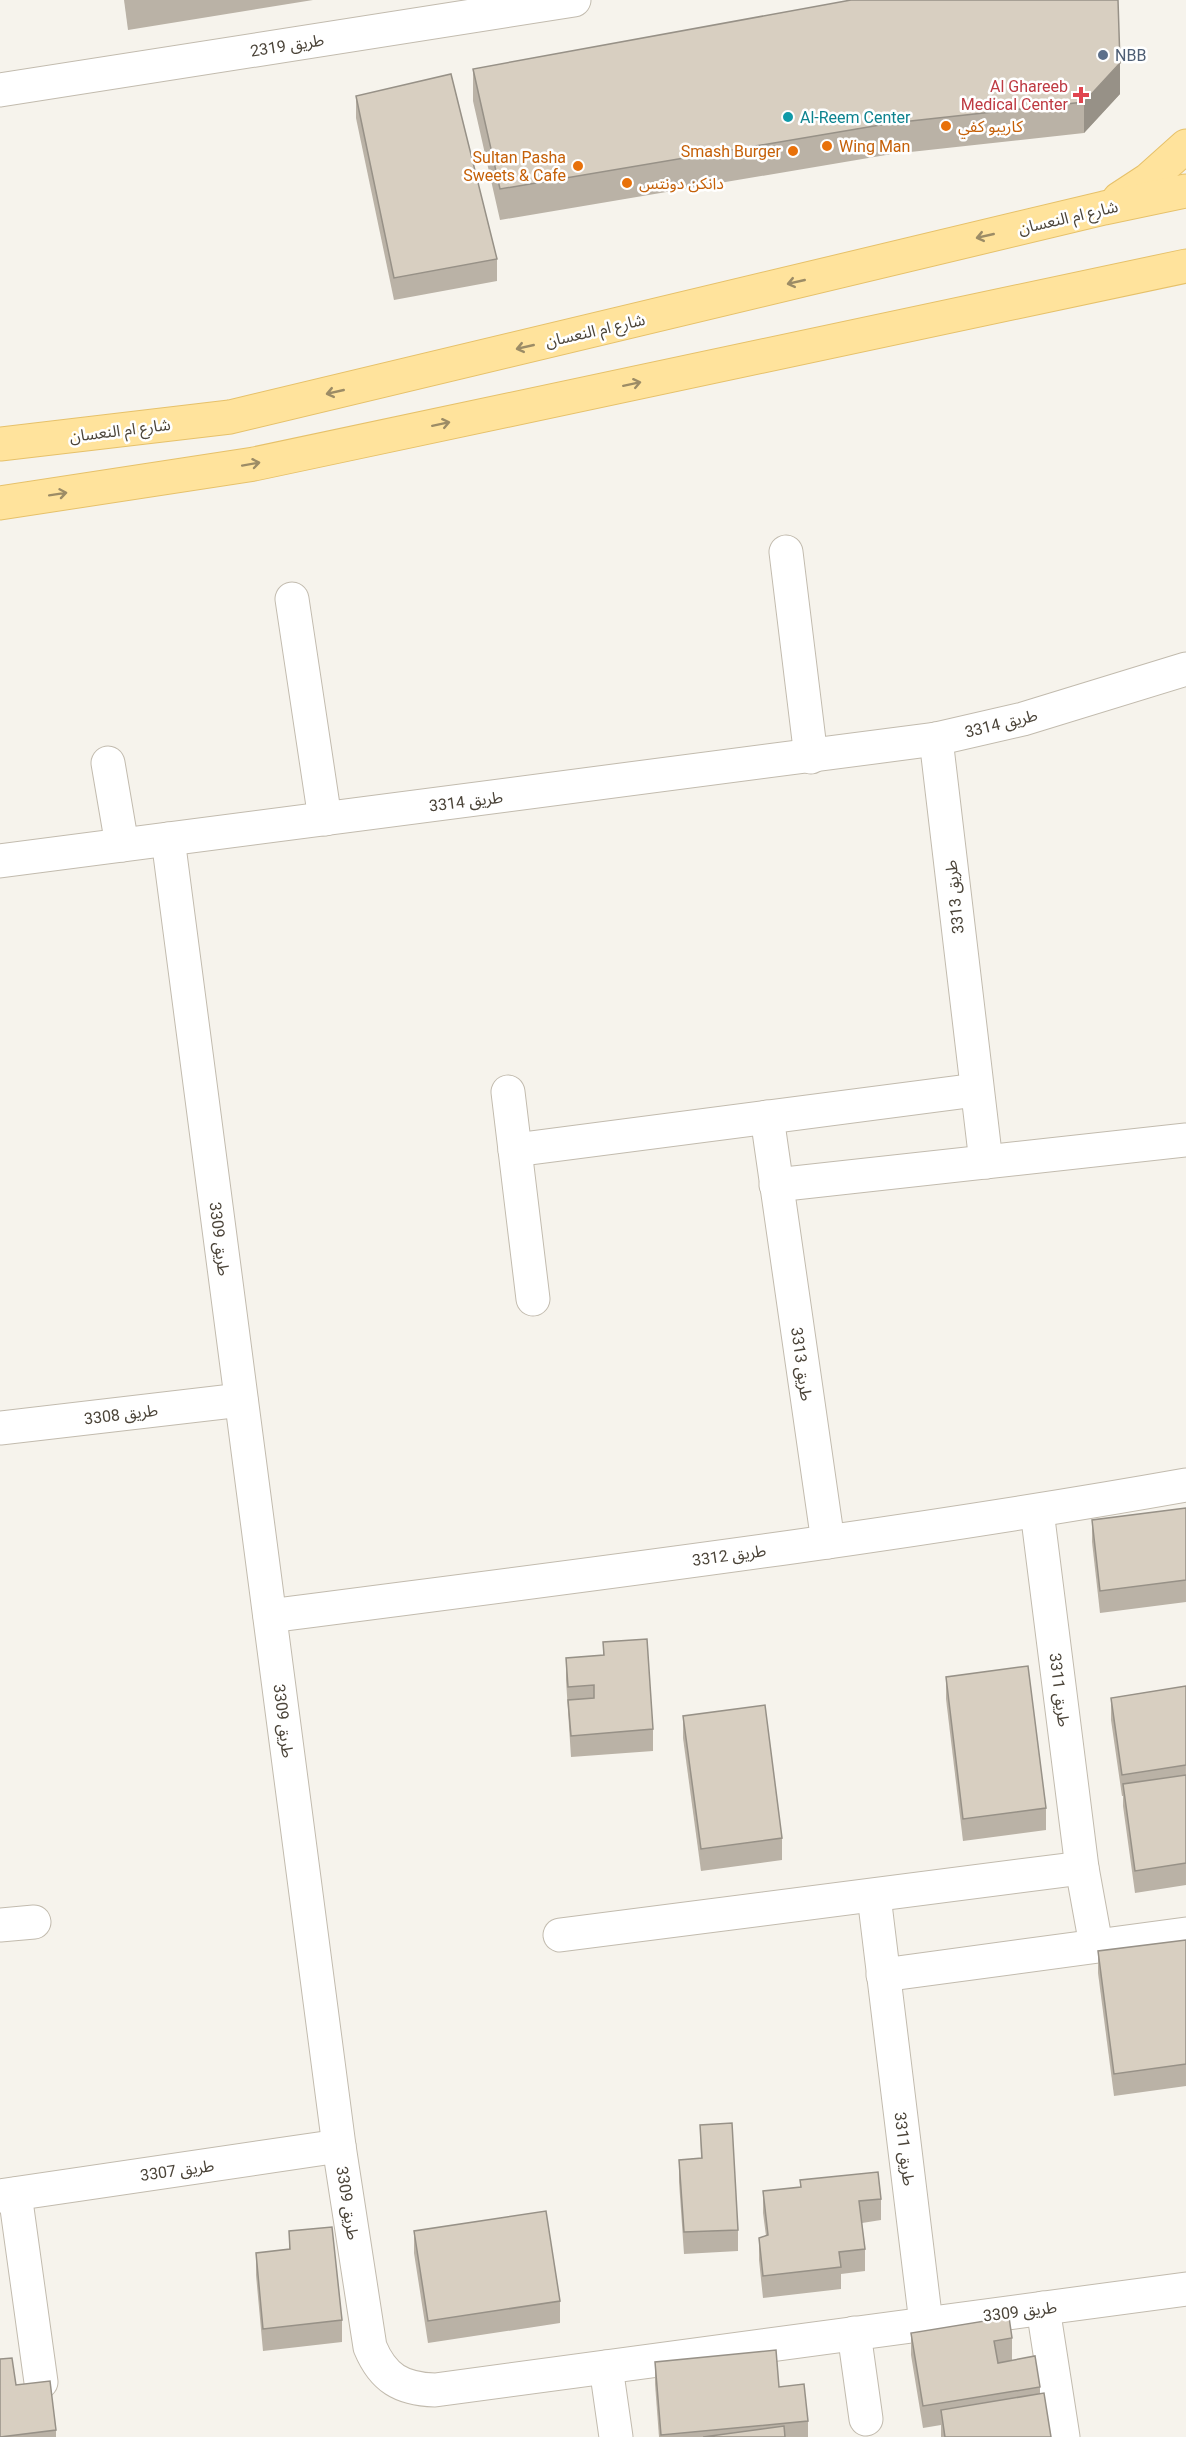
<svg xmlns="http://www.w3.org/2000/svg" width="1186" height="2437" font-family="Roboto,'Noto Sans Arabic',sans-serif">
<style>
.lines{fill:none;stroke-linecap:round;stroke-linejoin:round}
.minor-casing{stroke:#c2bbae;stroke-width:35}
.major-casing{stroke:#e6c16a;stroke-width:35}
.minor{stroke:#fff;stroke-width:33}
.major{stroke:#ffe39c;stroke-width:33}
.wall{fill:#bab2a6}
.shaded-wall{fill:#979187}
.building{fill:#d8cfc1;stroke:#979187;stroke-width:1.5}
.oneway{stroke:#9c8c66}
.service-dot{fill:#5c6f8a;stroke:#fff;stroke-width:2}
.health-dot{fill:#e0444e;stroke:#fff;stroke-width:2}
.culture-dot{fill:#0f9aa8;stroke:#fff;stroke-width:2}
.food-dot{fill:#e8710a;stroke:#fff;stroke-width:2}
.labels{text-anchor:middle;stroke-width:5;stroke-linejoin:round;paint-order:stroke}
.street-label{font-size:16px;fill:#4b4439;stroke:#fff}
.service-label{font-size:16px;fill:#4e5e75;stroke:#fff;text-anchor:start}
.health-label{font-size:16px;fill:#be3a42;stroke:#fff;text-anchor:end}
.culture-label{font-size:16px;fill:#0d838f;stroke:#fff;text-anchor:start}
.food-label{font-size:16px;fill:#c56008;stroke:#fff;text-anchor:start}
</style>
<rect width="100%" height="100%" fill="#f6f3ec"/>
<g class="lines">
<!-- minor casing -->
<g class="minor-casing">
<g id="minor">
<polyline points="0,90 574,0"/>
<polyline points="786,552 811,757"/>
<polyline points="292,599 325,819"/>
<polyline points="936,739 986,1162"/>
<polyline points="108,763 122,845"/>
<path d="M168,839L339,2146L370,2347C383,2378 401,2389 435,2390L1186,2289"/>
<polyline points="0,861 936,739 1023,719 1186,669"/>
<polyline points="508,1092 533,1299"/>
<polyline points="767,1117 828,1542"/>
<polyline points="515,1150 976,1090"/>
<polyline points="776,1185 1186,1140"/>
<polyline points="0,1428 241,1400"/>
<polyline points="1037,1511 1082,1868 1096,1945"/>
<path d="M270,1616C576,1576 882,1539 1186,1485"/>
<polyline points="874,1896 926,2323"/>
<polyline points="0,1925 34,1922"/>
<polyline points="560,1935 1082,1868"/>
<polyline points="883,1975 1186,1934"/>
<polyline points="15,2194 41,2382"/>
<polyline points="0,2196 339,2146"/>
<polyline points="1043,2308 1063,2437"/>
<polyline points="854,2333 866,2419"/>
<polyline points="606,2367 616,2437"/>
</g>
</g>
<!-- major casing -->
<g class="major-casing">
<g id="major">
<polyline points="1119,199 1148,180 1186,146"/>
<polyline points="0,444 230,417 1104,208 1186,191"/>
<polyline points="0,503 254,464 1186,266"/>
</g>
</g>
<!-- minor -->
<use href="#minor" class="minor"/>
<!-- major -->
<use href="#major" class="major"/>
</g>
<!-- wall -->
<g class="wall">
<polygon points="124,0 313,0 128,30"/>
<polygon points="473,69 1120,94 1084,133 892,154 500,220 473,101"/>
<polygon points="356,96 497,259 497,281 394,300 356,118"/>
<polygon points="1186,1508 1186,1602 1100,1613 1092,1542 1092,1520"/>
<polygon points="603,1642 653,1729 653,1751 571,1757 566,1680 566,1658 603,1655"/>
<polygon points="946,1677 1046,1808 1046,1830 963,1841 946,1699"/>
<polygon points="1186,1686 1186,1885 1135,1893 1123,1806 1123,1796 1122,1796 1111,1720 1111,1698"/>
<polygon points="683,1716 782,1838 782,1860 701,1871 683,1738"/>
<polygon points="1186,1940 1186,2086 1114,2096 1098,1973 1098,1951"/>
<polygon points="700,2125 738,2230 738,2251 684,2254 679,2182 679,2160 701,2158"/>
<polygon points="800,2180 881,2199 881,2220 862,2223 865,2249 865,2271 841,2274 841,2289 763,2298 759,2260 759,2238 766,2236 763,2213 763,2191 800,2187"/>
<polygon points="289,2231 342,2320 342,2342 263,2351 256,2275 256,2253 289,2249"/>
<polygon points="414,2231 560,2301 560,2323 428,2343 414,2253"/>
<polygon points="911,2333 1012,2338 1012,2360 1040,2387 1040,2393 1051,2437 941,2437 941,2425 923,2428 911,2355"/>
<polygon points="655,2362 779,2387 808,2421 808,2437 659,2437 655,2384"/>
<polygon points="16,2385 56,2430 56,2437 0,2437"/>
</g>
<!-- shaded-wall -->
<polygon class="shaded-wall" points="1120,63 1120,94 1084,133 1084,102"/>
<!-- building -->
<g class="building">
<polygon points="851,0 1118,0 1120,63 1084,102 892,123 500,189 473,69"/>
<polygon points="451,74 497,259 394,278 356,96"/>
<polygon points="1186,1508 1186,1580 1100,1591 1092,1520"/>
<polygon points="647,1639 653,1729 571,1736 568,1700 594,1698 594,1685 568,1687 566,1658 604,1655 603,1642"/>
<polygon points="1028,1666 1046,1808 963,1819 946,1677"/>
<polygon points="1186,1686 1186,1765 1122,1775 1111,1698"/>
<polygon points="765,1705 782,1838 701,1849 683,1716"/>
<polygon points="1186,1775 1186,1863 1135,1871 1123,1784"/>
<polygon points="1186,1940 1186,2064 1114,2074 1098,1951"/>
<polygon points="732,2123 738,2230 684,2232 679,2160 702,2158 700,2125"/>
<polygon points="878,2172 881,2199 859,2201 865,2249 839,2252 841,2267 763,2276 759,2238 768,2235 763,2191 801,2187 800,2180"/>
<polygon points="546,2211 560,2301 428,2321 414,2231"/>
<polygon points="332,2227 342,2320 263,2329 256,2253 290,2249 289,2231"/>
<polygon points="1009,2317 1012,2338 994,2341 998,2363 1035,2356 1040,2387 923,2406 911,2333"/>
<polygon points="776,2350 779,2387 804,2384 808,2421 661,2435 655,2362"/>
<polygon points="12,2358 16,2385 50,2381 56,2430 0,2437 0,2359"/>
<polygon points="1044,2393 1051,2437 945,2437 941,2410"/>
<polygon points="784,2426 785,2437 703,2437"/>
</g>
<!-- one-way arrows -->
<defs><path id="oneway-shaft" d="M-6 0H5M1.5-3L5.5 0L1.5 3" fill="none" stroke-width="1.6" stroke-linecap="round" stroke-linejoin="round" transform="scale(1.5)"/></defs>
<g class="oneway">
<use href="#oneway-shaft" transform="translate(985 236) rotate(167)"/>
<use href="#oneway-shaft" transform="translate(796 282) rotate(167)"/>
<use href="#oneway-shaft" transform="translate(525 347) rotate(167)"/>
<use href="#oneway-shaft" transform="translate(632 384) rotate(-12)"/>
<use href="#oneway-shaft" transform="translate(335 392) rotate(167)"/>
<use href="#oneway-shaft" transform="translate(441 424) rotate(-12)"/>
<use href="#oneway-shaft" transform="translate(251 464) rotate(-10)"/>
<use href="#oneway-shaft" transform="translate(58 494) rotate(-9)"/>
</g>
<!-- markers -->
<circle class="service-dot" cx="1103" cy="55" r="6"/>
<path class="health-dot" d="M1078 86h6v6h6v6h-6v6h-6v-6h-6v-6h6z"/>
<circle class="culture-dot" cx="788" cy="117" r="6"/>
<g class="food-dot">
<circle cx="946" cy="126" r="6"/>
<circle cx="827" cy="146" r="6"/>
<circle cx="793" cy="151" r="6"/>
<circle cx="578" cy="166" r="6"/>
<circle cx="627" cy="183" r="6"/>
</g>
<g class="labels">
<!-- street labels -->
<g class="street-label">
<text transform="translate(287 45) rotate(-9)" y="6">طريق 2319</text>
<text transform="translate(1068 217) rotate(-13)" y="6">شارع ام النعسان</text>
<text transform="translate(595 330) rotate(-13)" y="6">شارع ام النعسان</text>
<text transform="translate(120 430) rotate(-7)" y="6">شارع ام النعسان</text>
<text transform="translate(1001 723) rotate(-14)" y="6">طريق 3314</text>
<text transform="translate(466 801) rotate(-7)" y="6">طريق 3314</text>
<text transform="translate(954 897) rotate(-96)" y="6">طريق 3313</text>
<text transform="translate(220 1239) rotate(83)" y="6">طريق 3309</text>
<text transform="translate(802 1364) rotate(82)" y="6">طريق 3313</text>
<text transform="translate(121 1414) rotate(-7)" y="6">طريق 3308</text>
<text transform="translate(729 1555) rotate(-8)" y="6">طريق 3312</text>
<text transform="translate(1060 1690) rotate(83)" y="6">طريق 3311</text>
<text transform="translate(284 1721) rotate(83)" y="6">طريق 3309</text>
<text transform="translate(905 2149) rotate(83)" y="6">طريق 3311</text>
<text transform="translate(177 2170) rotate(-8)" y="6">طريق 3307</text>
<text transform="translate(348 2203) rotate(81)" y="6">طريق 3309</text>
<text transform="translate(1020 2311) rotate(-7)" y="6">طريق 3309</text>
</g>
<!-- service labels -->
<g class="service-label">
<text x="1115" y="61">NBB</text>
</g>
<!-- health labels -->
<g class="health-label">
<text x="1068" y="92">Al Ghareeb<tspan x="1068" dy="18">Medical Center</tspan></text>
</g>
<!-- culture labels -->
<g class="culture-label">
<text x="800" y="123">Al-Reem Center</text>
</g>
<!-- food labels -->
<g class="food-label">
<text x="958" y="132">كاريبو كفي</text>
<text x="839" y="152">Wing Man</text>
<text x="781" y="157" text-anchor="end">Smash Burger</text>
<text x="566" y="163" text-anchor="end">Sultan Pasha<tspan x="566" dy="18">Sweets &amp; Cafe</tspan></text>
<text x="639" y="189">دانكن دونتس</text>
</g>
</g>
</svg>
